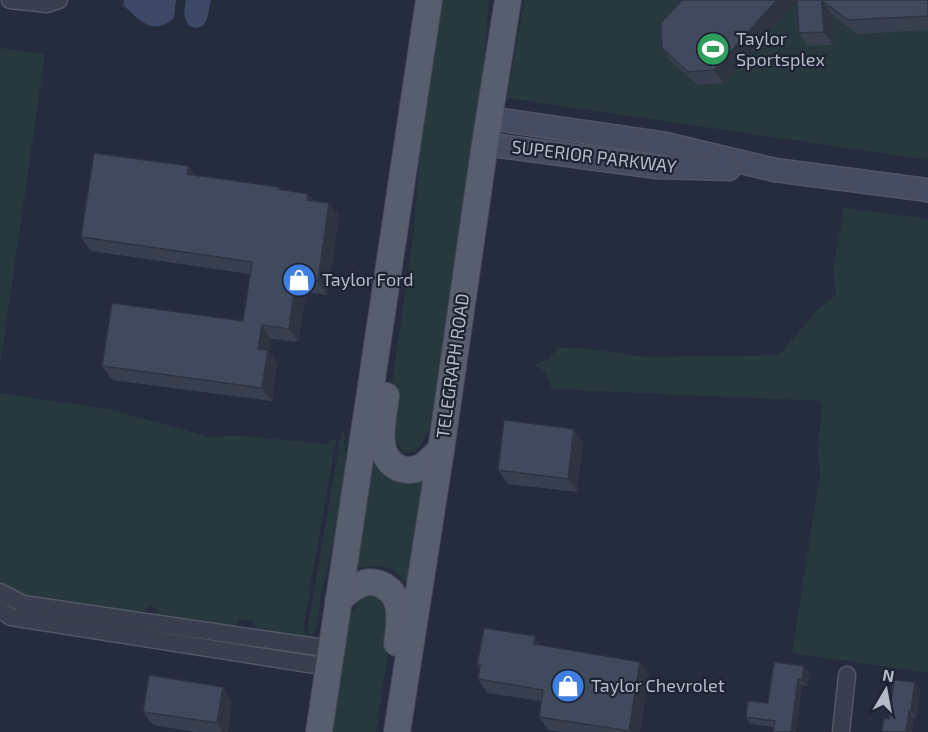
<svg xmlns="http://www.w3.org/2000/svg" width="928" height="732" font-family="'Exo 2',sans-serif">
<style>
.green{fill:#27393f}
.water{fill:#3c4866}
.lines{fill:none;stroke-linecap:round;stroke-linejoin:round}
.street-casing{stroke:#515766;stroke-width:19}
.secondary-casing{stroke:#515766;stroke-width:25}
.primary-casing{stroke:#424857;stroke-width:28}
.street{stroke:#393f4e;stroke-width:16}
.secondary{stroke:#474d60;stroke-width:22}
.primary{stroke:#575e6e;stroke-width:26}
.wall{fill:#384050}
.shaded-wall{fill:#2e3441}
.building{fill:#414a5d;stroke:#2e3441;stroke-width:1.5}
.labels{text-anchor:middle;stroke-width:4.5;stroke-linejoin:round;paint-order:stroke}
.poi-label{font-size:18px;fill:#b5bac9;stroke:#1e2433;text-anchor:start}
.street-label{font-size:18px;fill:#b5bac9;stroke:#1e2433}
</style>
<rect width="100%" height="100%" fill="#252c3e"/>
<!-- green -->
<g class="green">
<path d="M442,0H489L483,72L429,432H426C423,444 418,452 405,453C394,441 391,428 388,412L413,239L420,153Z"/>
<polygon points="524,0 928,0 928,160 507,98"/>
<polygon points="0,48 45,54 0,366"/>
<polygon points="844,208 928,219 928,673 792,653 820,474 818,450 822,401 552,389 546,373 534,364 549,359 558,347 587,349 647,357 779,355 819,308 836,295 833,269"/>
<path d="M0,393L107,409L164,424L213,438L231,435L328,444L330,439L336,440L304,623L305,638L260,633L256,629L254,621L239,619L235,625L231,627L157,616V608L148,606L142,615C103,610 29,609 0,583Z"/>
<polygon points="342,428 344,434 346,477 339,518 321,595 317,626 313,634 309,637 308,625"/>
<path d="M373,464C391,483 397,482 422,481L407,584L393,569L379,566L357,567Z"/>
<path d="M364,595H376C386,608 389,617 391,633L376,732H333L351,610H354L357,601Z"/>
</g>
<!-- water -->
<g class="water">
<path d="M124,0H176L174,18C152,37 140,20 123,5Z"/>
<path d="M186,0H211L207,19L203,26L196,28L189,26C183,17 184,11 186,0Z"/>
</g>
<g class="lines">
<!-- street casing -->
<g class="street-casing">
<g id="street">
<polyline points="10,0 47,4 59,0"/>
<polyline points="0,592 23,604 331,649"/>
<polyline points="0,610 11,617 328,667"/>
<polyline points="841,732 847,675"/>
</g>
</g>
<!-- secondary casing -->
<g class="secondary-casing">
<g id="secondary">
<polyline points="489,118 661,143 775,170 928,190"/>
<polyline points="485,144 657,167 729,169"/>
</g>
</g>
<!-- primary casing -->
<g class="primary-casing">
<g id="primary">
<path d="M386,396C384,411 380,428 382,443C384,464 404,477 423,466C429,462 435,455 441,450"/>
<path d="M338,601C344,595 350,589 357,586C376,575 396,589 399,609C400,620 399,632 397,643"/>
<polyline points="319,732 429,0"/>
<polyline points="397,732 441,450 485,144 508,0"/>
</g>
</g>
<!-- street -->
<use href="#street" class="street"/>
<!-- secondary -->
<use href="#secondary" class="secondary"/>
<!-- primary -->
<use href="#primary" class="primary"/>
</g>
<!-- wall -->
<g class="wall">
<polygon points="682,0 928,0 928,30 857,34 832,14 833,45 808,46 799,33 797,1 723,83 698,85 671,61 662,48"/>
<polygon points="194,175 279,187 280,190 308,194 313,200 329,203 339,216 327,295 306,292 298,342 271,339 269,352 277,364 272,401 112,380 102,366 243,321 250,274 91,251 81,237"/>
<polygon points="583,442 577,492 508,484 498,470"/>
<polygon points="542,646 640,662 649,675 640,732 560,732 548,730 539,717 541,701 487,693 478,679 479,668 477,665"/>
<polygon points="804,666 809,672 807,686 802,685 796,732 773,732 774,727 750,724 746,717 768,703"/>
<polygon points="920,689 916,718 889,719"/>
<polygon points="232,700 228,732 195,732 153,725 143,712"/>
</g>
<!-- shaded-wall -->
<g class="shaded-wall">
<polygon points="777,0 798,0 723,83 714,70"/>
<polygon points="822,1 832,14 833,45 824,32"/>
<polygon points="189,166 198,180 187,174"/>
<polygon points="308,194 318,207 307,200"/>
<polygon points="329,203 339,216 327,295 318,281"/>
<polygon points="296,278 306,292 298,342 289,329"/>
<polygon points="262,325 271,339 269,352 277,364 272,401 262,388 258,349"/>
<polygon points="574,429 583,442 577,492 568,479"/>
<polygon points="535,636 545,650 534,644"/>
<polygon points="640,662 649,675 640,732 630,732 629,731"/>
<polygon points="804,666 809,672 807,686 802,680"/>
<polygon points="798,679 802,685 796,732 791,732"/>
<polygon points="915,682 920,689 916,718 911,711"/>
<polygon points="223,687 232,700 228,732 223,732 217,723"/>
<polygon points="909,711 914,718 912,732 906,732"/>
</g>
<!-- building -->
<g class="building">
<polygon points="682,0 777,0 714,70 688,72 662,48 661,23"/>
<polygon points="797,0 928,0 928,16 848,20 822,1 824,32 799,33"/>
<polygon points="94,153 189,166 187,174 279,187 278,189 308,194 307,200 329,203 318,281 296,278 289,329 262,325 258,349 268,350 262,388 102,366 112,303 243,321 252,262 81,237"/>
<polygon points="504,420 574,429 568,479 498,470"/>
<polygon points="484,628 535,636 534,644 640,662 629,731 539,717 543,690 478,679 480,665 477,665"/>
<polygon points="774,662 804,666 802,680 798,679 791,732 773,732 775,721 746,717 748,701 768,703"/>
<polygon points="149,675 223,687 217,723 143,712"/>
<polygon points="894,680 915,682 911,711 909,711 906,732 882,732 884,718 889,719"/>
</g>
<!-- icons -->
<defs>
<g id="stadium-disc" transform="scale(1.725)"><circle r="9.5" fill="#2e9e5b" stroke="#1e2433"/><path d="M0-5a6.5 5 0 1 0 0 10a6.5 5 0 1 0 0-10ZM-3.5-1.8h7v3.6h-7Z" fill="#fff"/></g>
<g id="shop-disc" transform="scale(1.725)"><circle r="9.5" fill="#3f7fe0" stroke="#1e2433"/><path d="M-5-2.5h2.3a2.7 3.5 0 0 1 5.4 0H5L5.5 6h-11ZM-1.5-2.5h3a1.5 2.3 0 0 0-3 0Z" fill="#fff"/></g>
</defs>
<g fill-rule="evenodd">
<use href="#stadium-disc" x="713" y="49"/>
<use href="#shop-disc" x="299" y="280"/>
<use href="#shop-disc" x="568" y="686"/>
</g>
<g class="labels">
<!-- poi labels -->
<g class="poi-label">
<text x="736" y="45">Taylor<tspan x="736" dy="21">Sportsplex</tspan></text>
<text x="322" y="286">Taylor Ford</text>
<text x="591" y="692">Taylor Chevrolet</text>
</g>
<!-- street labels -->
<g class="street-label">
<text transform="translate(594 157) rotate(7)" y="6">SUPERIOR PARKWAY</text>
<text transform="translate(453 366) rotate(-82)" y="6">TELEGRAPH ROAD</text>
</g>
</g>
<!-- north arrow -->
<g transform="translate(886 690) rotate(10)" stroke="#1e2433" stroke-width="4.5" paint-order="stroke">
<path d="M0-4.5L10 22L0 15L-10 22Z" fill="#b5bac9"/>
<text y="-9" font-size="16" font-weight="bold" text-anchor="middle" fill="#b5bac9">N</text>
</g>
</svg>
